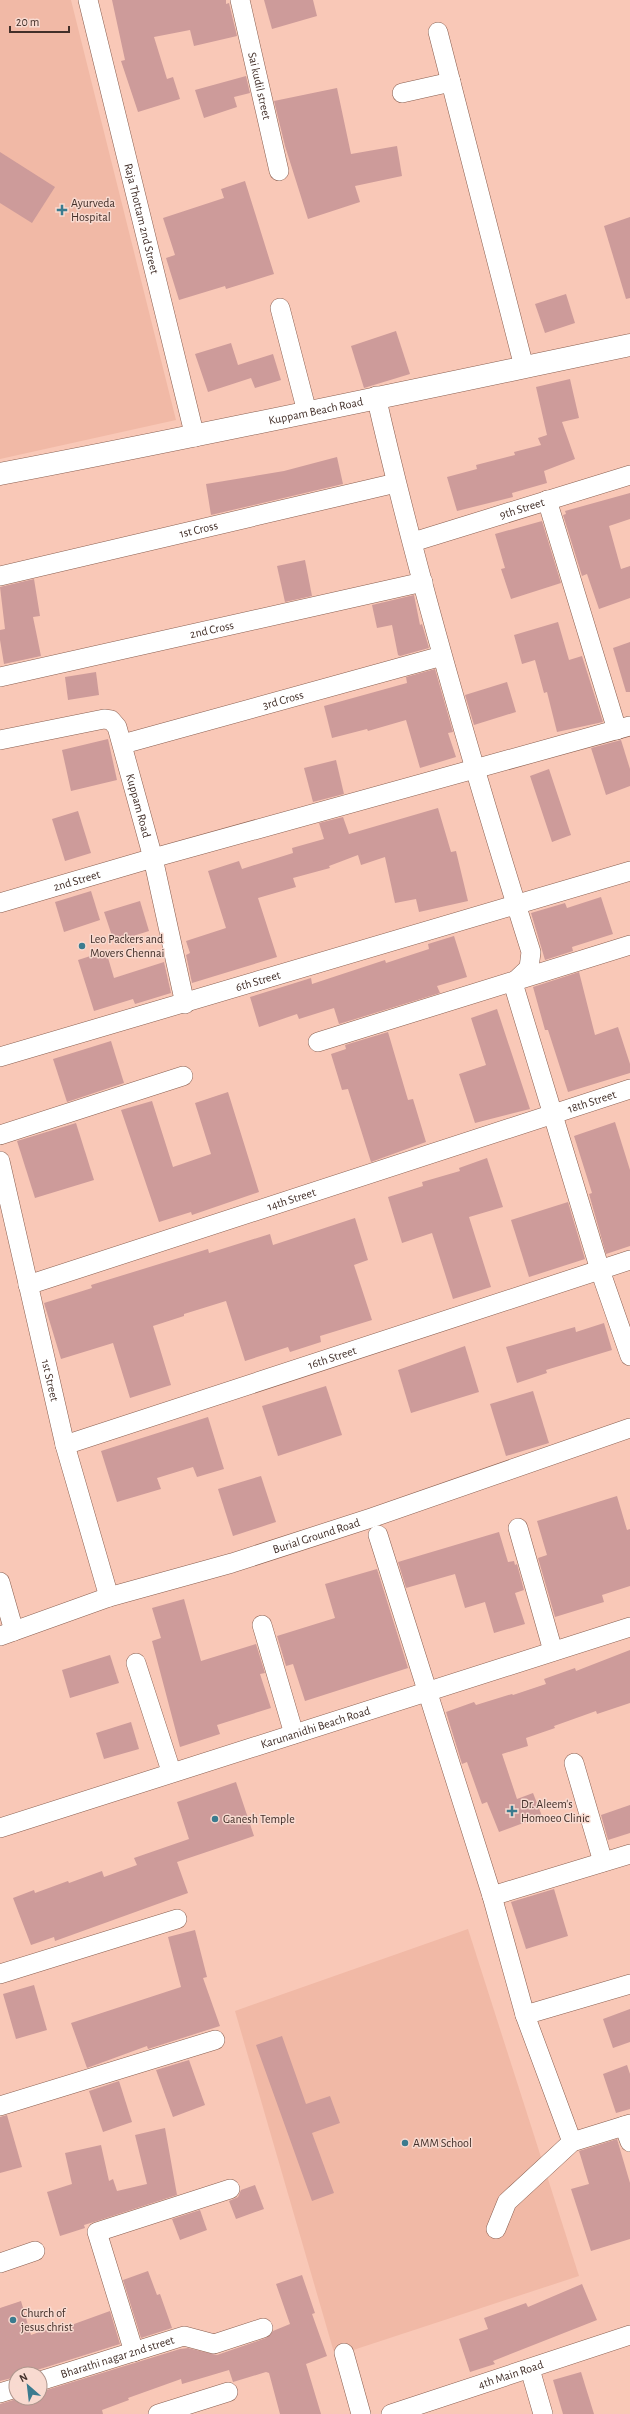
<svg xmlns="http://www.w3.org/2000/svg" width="630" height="2414" font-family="'Alegreya Sans',sans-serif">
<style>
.built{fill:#f1b9a6}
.building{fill:#cd9b9a}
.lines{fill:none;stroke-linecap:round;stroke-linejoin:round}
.minor-casing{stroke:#895e4f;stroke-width:20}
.tertiary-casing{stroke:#895e4f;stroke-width:23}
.minor{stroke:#fff;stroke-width:19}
.tertiary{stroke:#fff;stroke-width:22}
.poi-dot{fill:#3b7b8f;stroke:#f8dad0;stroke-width:1.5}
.labels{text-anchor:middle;stroke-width:3;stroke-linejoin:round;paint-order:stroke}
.street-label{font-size:12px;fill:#422f29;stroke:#f8dad0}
.poi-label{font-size:12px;fill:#422f29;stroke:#f8dad0;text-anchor:start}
</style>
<rect width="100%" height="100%" fill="#f9c8b7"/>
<!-- built -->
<g class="built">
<polygon points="0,0 71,0 176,420 0,459"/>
<polygon points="468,1929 579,2276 335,2356 235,2011"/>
</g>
<!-- building -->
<g class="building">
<polygon points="112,0 226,0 226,4 229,3 237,36 194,46 190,30 154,37 167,79 173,77 180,99 138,112 121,61 125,60"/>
<polygon points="264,0 313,0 317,16 272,29"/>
<polygon points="246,76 250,93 234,97 237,107 204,118 195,90"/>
<polygon points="337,88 351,154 397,146 402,176 355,186 360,202 308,219 285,146 274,101"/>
<polygon points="0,152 55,187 32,223 0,203"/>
<polygon points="245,181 274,274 226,289 225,286 179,300 166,258 175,255 163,218 224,198 221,189"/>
<polygon points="630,217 630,298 626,299 604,226"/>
<polygon points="566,294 575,323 545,333 535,304"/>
<polygon points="396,331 410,374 364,388 351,346"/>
<polygon points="231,343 238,365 273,354 281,380 255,388 251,378 208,392 195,354"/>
<polygon points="570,379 579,418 562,422 575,459 544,471 547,483 512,493 513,497 457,511 447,477 477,469 476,465 515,455 514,452 541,445 538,438 547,435 536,387"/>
<polygon points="337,457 343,484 211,515 206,484 284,471"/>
<polygon points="630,493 630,519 609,526 621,569 630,566 630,598 599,609 587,574 582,576 563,515 566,514 565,511"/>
<polygon points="542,521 561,583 511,599 501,569 505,568 495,534"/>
<polygon points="305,560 312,596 285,602 277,566"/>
<polygon points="34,579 40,616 33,617 41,656 4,664 0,640 0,630 5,629 0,587"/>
<polygon points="414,595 420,625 422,624 429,648 400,656 398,655 392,625 377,628 372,605"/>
<polygon points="558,622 569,660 582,656 603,722 557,732 547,692 544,693 535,660 522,664 514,635"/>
<polygon points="630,642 630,692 626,692 613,648"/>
<polygon points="435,669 453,732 448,733 456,757 420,768 406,720 368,731 367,729 332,738 324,706 407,683 406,677"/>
<polygon points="96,672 99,695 68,700 65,677"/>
<polygon points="507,682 516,712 474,725 465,695"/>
<polygon points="108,739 117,780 71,791 62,750"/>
<polygon points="621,740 630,769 630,786 606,795 591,748"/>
<polygon points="336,760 344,794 313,802 304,768"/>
<polygon points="549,769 571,835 552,842 530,776"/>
<polygon points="438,808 451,852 456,851 468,901 419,912 416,899 395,903 385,857 361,865 358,855 329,866 330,868 293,878 296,887 258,898 277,957 192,983 186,955 190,953 186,941 226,928 208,871 239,861 242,869 293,853 292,848 324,839 319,823 343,817 349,834"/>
<polygon points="78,811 91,853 65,861 52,819"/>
<polygon points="91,891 100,920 64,932 55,902"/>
<polygon points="601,897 613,934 572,947 573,951 545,960 531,913 565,903 567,908"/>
<polygon points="140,901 149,931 114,942 104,912"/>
<polygon points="454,936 467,977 437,986 440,993 339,1024 334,1008 299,1019 297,1014 259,1027 250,997 311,978 312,984 385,960 386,963 429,949 428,944"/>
<polygon points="106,951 114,978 164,962 171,993 135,1004 133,999 94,1011 78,960"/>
<polygon points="579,972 595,1035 618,1027 630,1064 630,1073 568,1092 548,1030 545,1030 533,987"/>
<polygon points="497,1009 530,1109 475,1123 459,1074 486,1065 471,1018"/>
<polygon points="388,1032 408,1100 413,1099 426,1142 371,1162 348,1089 342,1090 331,1054 346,1049 345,1045"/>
<polygon points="111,1041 124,1083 67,1102 53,1059"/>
<polygon points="228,1092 259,1192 192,1215 191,1212 159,1222 121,1110 152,1101 173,1167 211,1154 195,1103"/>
<polygon points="615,1122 630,1170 630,1246 606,1254 589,1194 592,1193 574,1136"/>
<polygon points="76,1123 94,1180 35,1198 17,1141"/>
<polygon points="487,1158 503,1207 469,1217 491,1287 453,1299 432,1233 402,1243 388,1197 423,1186 422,1182 460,1171 459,1168"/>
<polygon points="568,1202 585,1259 529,1277 511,1220"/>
<polygon points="355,1218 368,1260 354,1265 372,1320 320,1336 321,1342 290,1352 288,1347 245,1361 226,1301 184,1314 184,1316 153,1326 171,1385 130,1398 113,1343 61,1359 44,1303 92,1288 91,1285 208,1249 209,1253 270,1234 273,1245"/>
<polygon points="604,1323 612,1350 546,1370 547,1373 517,1383 506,1347 575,1327 576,1332"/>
<polygon points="465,1346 479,1392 411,1413 398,1370"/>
<polygon points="326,1386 342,1435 278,1456 262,1406"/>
<polygon points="533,1391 549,1443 506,1456 490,1404"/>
<polygon points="208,1417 224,1469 197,1477 193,1467 157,1478 161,1489 117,1502 101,1451"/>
<polygon points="261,1476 276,1522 233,1536 218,1489"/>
<polygon points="617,1496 627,1530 630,1529 630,1586 602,1595 604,1602 555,1617 538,1558 547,1555 537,1521"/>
<polygon points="499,1532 508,1562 514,1561 515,1565 517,1564 524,1590 515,1593 525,1624 494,1633 485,1602 465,1608 455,1574 406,1588 398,1562"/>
<polygon points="377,1569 408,1668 305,1701 293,1664 286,1666 277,1636 335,1618 325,1584"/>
<polygon points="184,1599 201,1661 256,1644 265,1673 260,1674 271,1708 217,1725 220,1734 180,1747 152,1641 161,1638 152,1608"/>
<polygon points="630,1650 630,1703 597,1714 596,1711 554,1726 555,1728 526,1738 528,1746 502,1754 517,1799 533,1793 542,1816 499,1832 487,1802 482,1804 467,1762 462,1764 446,1712 474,1702 476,1705 512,1694 513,1695 546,1684 544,1679 575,1668 576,1671"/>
<polygon points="110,1655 119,1683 70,1698 62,1670"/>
<polygon points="131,1722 139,1749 104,1759 96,1733"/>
<polygon points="236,1782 254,1836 177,1862 188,1893 55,1941 54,1937 31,1945 13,1898 34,1890 35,1893 68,1881 69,1883 102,1871 104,1877 137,1865 134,1858 189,1839 177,1802"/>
<polygon points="630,1805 630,1833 608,1840 601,1815"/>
<polygon points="554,1889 568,1936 526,1949 511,1902"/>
<polygon points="195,1930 207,1977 203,1978 220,2026 148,2049 147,2046 87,2068 71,2023 181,1987 168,1937"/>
<polygon points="34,1985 47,2030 16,2039 3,1994"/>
<polygon points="630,2009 630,2042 613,2048 603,2019"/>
<polygon points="282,2036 306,2104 330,2096 340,2123 312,2133 334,2193 312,2201 256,2045"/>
<polygon points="189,2060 205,2105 173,2117 156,2070"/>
<polygon points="627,2065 630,2074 630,2109 616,2113 603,2074"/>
<polygon points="119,2081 132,2122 103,2132 89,2091"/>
<polygon points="7,2115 22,2167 0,2173 0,2117"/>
<polygon points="165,2128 177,2195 94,2222 84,2225 85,2228 60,2236 47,2192 72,2184 65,2153 101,2145 109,2181 113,2179 117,2191 147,2184 135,2135"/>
<polygon points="617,2139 630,2183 630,2239 591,2251 571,2189 589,2184 579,2151"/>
<polygon points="255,2185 264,2209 236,2219 229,2201 238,2197 241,2190"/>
<polygon points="200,2210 207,2230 180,2240 172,2219"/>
<polygon points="148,2271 157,2295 160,2294 172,2328 141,2338 123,2280"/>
<polygon points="302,2275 315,2313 312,2314 327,2356 306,2364 321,2414 280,2414 269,2373 266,2372 233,2382 229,2370 182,2384 181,2379 128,2398 129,2400 102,2410 103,2414 0,2414 0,2404 20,2398 40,2398 40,2392 180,2349 188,2348 217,2355 266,2338 273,2331 290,2324 276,2284"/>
<polygon points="582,2284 597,2320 493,2361 495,2364 470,2372 459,2339 488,2329 484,2318 526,2303 528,2307"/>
<polygon points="21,2301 31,2335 61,2324 63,2328 110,2311 120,2344 37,2370 32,2374 16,2374 16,2377 0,2381 0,2308"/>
<polygon points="581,2372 594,2414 563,2414 553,2380"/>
</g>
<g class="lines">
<!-- minor casing -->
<g class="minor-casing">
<g id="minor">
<path id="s1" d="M88,0L195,437"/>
<path id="s2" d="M240,0L279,171"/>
<polyline points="438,32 524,367"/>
<polyline points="402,93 451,82"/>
<polyline points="280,308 307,412"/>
<path d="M376,396C419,584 473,768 531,952L529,968L513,983L600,1270L630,1356"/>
<polyline points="547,500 617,730"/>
<path id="s3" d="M413,542L630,475"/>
<path id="s4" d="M0,576L396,483"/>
<path id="s5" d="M0,677L423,582"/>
<path id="s6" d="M0,740L104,719L111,720L117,727L153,858L185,1004"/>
<path id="s7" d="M123,744L442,656"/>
<path id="s8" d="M0,903L153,858L630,726"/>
<polyline points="318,1042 630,945"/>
<path id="s9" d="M0,1057L630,871"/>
<polyline points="0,1135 183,1076"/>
<path id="s10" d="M0,1161L65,1445L109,1597"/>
<path id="s11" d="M28,1285L630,1089"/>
<path id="s12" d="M65,1445L630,1260"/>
<polyline points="518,1528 553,1651"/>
<polyline points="378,1535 492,1896 525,2015 572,2142"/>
<polyline points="0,1582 14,1631"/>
<polyline points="262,1625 294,1734"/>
<path id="s13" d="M0,1636L109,1597L232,1563L371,1518L630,1428"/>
<polyline points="136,1663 171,1771"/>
<polyline points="574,1763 603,1862"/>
<path id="s14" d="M0,1828L630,1627"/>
<polyline points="492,1896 630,1854"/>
<polyline points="0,1974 177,1919"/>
<polyline points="525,2015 630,1984"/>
<polyline points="0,2106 215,2040"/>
<polyline points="624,2126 630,2142"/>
<polyline points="496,2229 507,2202 572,2142 630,2124"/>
<polyline points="0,2263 35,2251"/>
<polyline points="134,2352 97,2232 230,2189"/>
<polyline points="344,2353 361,2414"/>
<polyline points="530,2369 543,2414"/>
<path id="s15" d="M40,2381L184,2336L214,2344L263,2328"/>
<polyline points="0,2393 16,2388"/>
<polyline points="158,2414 228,2392"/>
<path id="s16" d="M391,2414L630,2335"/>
</g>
</g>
<!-- tertiary casing -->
<g class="tertiary-casing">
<g id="tertiary">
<path id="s17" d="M0,474C211,434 420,389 630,345"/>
</g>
</g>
<!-- minor -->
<use href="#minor" class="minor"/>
<!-- tertiary -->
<use href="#tertiary" class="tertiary"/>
</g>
<!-- markers -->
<g class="poi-dot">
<path d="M60 204h4v4h4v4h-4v4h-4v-4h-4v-4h4z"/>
<circle cx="82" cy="946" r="4"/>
<path d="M510 1805h4v4h4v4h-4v4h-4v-4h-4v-4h4z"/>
<circle cx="215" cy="1819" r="4"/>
<circle cx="405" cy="2143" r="4"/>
<circle cx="13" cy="2320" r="4"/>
</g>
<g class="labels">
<!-- street labels -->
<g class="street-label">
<text dy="4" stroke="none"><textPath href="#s2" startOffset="88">Sai kudil street</textPath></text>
<text dy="4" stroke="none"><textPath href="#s1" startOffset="225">Raja Thottam 2nd Street</textPath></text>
<text dy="4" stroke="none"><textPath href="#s17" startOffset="322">Kuppam Beach Road</textPath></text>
<text dy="4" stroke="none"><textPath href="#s3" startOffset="114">9th Street</textPath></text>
<text dy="4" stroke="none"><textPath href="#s4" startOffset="204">1st Cross</textPath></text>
<text dy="4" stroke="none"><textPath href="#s5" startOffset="217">2nd Cross</textPath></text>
<text dy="4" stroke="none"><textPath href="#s7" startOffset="166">3rd Cross</textPath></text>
<text dy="4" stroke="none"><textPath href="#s6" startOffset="204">Kuppam Road</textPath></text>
<text dy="4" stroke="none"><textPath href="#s8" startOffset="80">2nd Street</textPath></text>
<text dy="4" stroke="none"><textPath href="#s9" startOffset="269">6th Street</textPath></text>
<text dy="4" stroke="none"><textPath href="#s11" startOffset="593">18th Street</textPath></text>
<text dy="4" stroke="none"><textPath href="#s11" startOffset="277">14th Street</textPath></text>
<text dy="4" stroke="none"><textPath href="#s12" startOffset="281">16th Street</textPath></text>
<text dy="4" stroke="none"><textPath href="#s10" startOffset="225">1st Street</textPath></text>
<text dy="4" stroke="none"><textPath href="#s13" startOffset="332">Burial Ground Road</textPath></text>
<text dy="4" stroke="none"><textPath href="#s14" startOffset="331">Karunanidhi Beach Road</textPath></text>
<text dy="4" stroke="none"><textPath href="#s15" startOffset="81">Bharathi nagar 2nd street</textPath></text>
<text dy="4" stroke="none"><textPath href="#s16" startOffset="126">4th Main Road</textPath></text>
</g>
<!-- poi labels -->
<g class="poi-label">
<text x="71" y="207">Ayurveda<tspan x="71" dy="14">Hospital</tspan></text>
<text x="90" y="943">Leo Packers and<tspan x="90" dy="14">Movers Chennai</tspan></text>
<text x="521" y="1808">Dr. Aleem's<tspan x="521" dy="14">Homoeo Clinic</tspan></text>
<text x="223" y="1823">Ganesh Temple</text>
<text x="413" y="2147">AMM School</text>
<text x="21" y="2317">Church of<tspan x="21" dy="14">jesus christ</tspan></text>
</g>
</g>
<!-- north arrow -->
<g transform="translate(28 2386) rotate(332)"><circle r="19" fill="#f8dad0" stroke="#af968d"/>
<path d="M0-3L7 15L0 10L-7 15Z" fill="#3b7b8f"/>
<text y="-6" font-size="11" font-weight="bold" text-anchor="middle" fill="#422f29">N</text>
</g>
<!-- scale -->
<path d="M10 26v6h59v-6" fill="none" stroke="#422f29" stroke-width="2"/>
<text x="16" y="26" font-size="12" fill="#422f29" stroke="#f8dad0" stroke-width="3" paint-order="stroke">20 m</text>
</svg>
